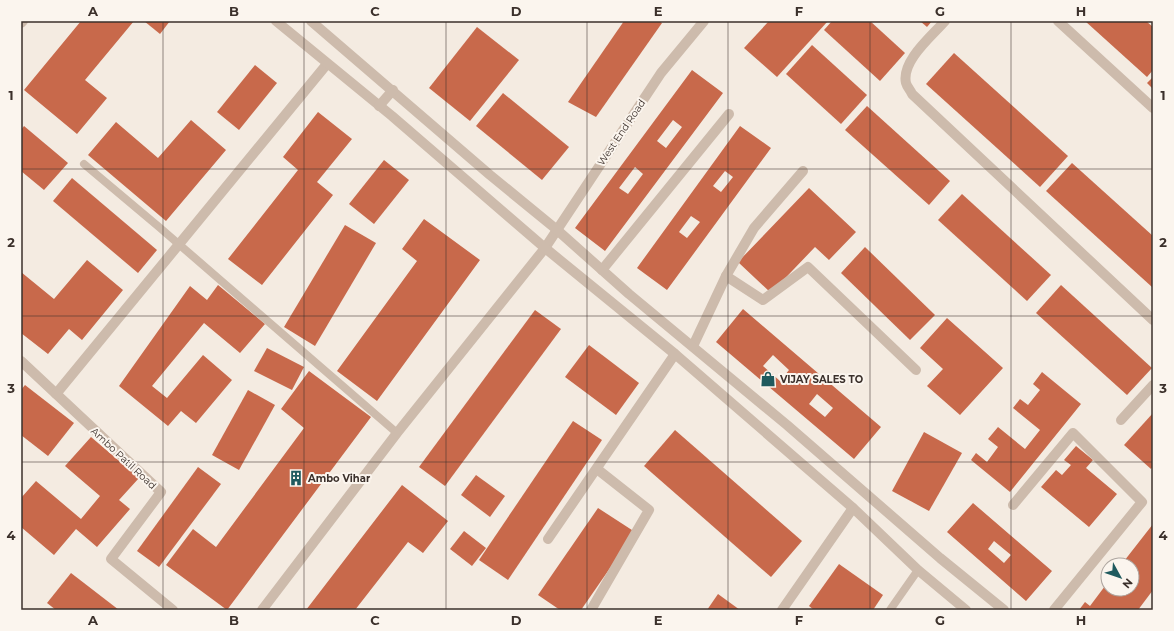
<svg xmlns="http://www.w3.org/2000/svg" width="1174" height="631" font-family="Montserrat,sans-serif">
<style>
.building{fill:#c8694b;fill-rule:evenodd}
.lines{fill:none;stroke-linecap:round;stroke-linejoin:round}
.service{stroke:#cdbbac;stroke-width:8}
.minor{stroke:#cdbbac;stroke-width:10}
.tertiary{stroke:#cdbbac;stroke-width:10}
.grid{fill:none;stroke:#3b302b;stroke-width:1;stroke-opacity:0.55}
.labels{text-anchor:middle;stroke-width:4;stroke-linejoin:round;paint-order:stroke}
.street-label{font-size:10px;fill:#3b302b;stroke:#fbf5ee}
.poi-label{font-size:10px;font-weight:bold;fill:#3b302b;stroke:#fbf5ee;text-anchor:start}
.neatline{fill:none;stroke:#3b302b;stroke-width:1.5}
.grid-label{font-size:13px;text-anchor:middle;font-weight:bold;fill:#3b302b}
</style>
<rect width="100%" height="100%" fill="#f4ebe1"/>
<!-- building -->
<g class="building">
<polygon points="81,21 134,21 85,80 107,98 77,134 24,90"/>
<polygon points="144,21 170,21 160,34"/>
<polygon points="624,21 659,21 662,23 596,117 568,102"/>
<polygon points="769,21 828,21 777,77 744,48"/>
<polygon points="832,21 870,21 905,53 880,81 824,30"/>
<polygon points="920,21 932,21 927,27"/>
<polygon points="1085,21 1146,21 1153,27 1153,70 1147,77"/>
<polygon points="477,27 519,60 470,121 429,88"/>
<polygon points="812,45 867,95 841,124 786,74"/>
<polygon points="954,53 1068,156 1040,187 926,84"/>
<polygon points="255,65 277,83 239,130 217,112"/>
<path d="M692,70L723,93L605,251L575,228ZM673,120L682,127L666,148L657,141ZM635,167L643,174L628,194L619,188Z"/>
<polygon points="1153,77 1153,89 1147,83"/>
<polygon points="503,93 569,147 542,180 476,126"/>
<polygon points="867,106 950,181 929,205 845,130"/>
<polygon points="318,112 352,139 317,182 333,195 262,285 228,259 298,170 283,157"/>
<polygon points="191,120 226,150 166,221 88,155 116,122 158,158"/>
<polygon points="24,126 68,163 44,190 21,171 21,130"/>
<path d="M740,126L771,148L667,290L637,268ZM725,171L733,177L721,192L713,186ZM691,216L700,222L687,238L679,232Z"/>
<polygon points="384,160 409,180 374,224 349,204"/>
<polygon points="1072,163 1153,236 1152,287 1046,191"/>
<polygon points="72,178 157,250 138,273 53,201"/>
<polygon points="809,188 856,232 829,260 815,247 771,293 738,262"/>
<polygon points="962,194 1051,275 1027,301 938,220"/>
<polygon points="424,219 480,260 377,401 337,371 417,261 402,249"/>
<polygon points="345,225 376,243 315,346 284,327"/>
<polygon points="865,247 935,315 910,340 841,273"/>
<polygon points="87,260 123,290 82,340 69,329 48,354 21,333 21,272 54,299"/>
<polygon points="218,285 265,324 240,353 204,323 152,386 167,398 203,355 232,380 196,423 181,411 168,426 119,386 190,286 207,300"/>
<polygon points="1061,285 1152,368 1127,395 1036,313"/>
<path d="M743,309L881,427L854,459L716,342ZM773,355L789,370L780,381L763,366ZM817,394L833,408L825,417L809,404Z"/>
<polygon points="535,310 561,329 445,486 419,467"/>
<polygon points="947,318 1003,368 960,415 927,386 943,369 920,348"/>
<polygon points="589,345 639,383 616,415 565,377"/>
<polygon points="267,348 304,367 292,390 254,371"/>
<polygon points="309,371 371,417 227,610 166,565 193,529 216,547 304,428 281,409"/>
<polygon points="1042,372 1081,404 1010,492 971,460 976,453 987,462 998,447 988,439 998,427 1025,449 1040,430 1013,408 1020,399 1028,405 1040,390 1033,384"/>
<polygon points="25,385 74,423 48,456 21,435 21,390"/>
<polygon points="248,390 275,405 239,470 212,455"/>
<polygon points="1153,413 1153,466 1151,469 1124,445"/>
<polygon points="573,421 602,440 508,580 479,560"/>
<polygon points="675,430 802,541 771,577 644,466"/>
<polygon points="924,432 962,453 929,511 892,491"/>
<polygon points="91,437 139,478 119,500 130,509 97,547 76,529 54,555 21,527 21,498 36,481 81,519 100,496 65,466"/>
<polygon points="1076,446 1093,460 1086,468 1117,494 1089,527 1041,487 1056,470 1062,475 1071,465 1064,460"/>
<polygon points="198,467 221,484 159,567 137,551"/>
<polygon points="476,475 505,496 490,517 461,495"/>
<polygon points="402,485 448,521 423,553 408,542 355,610 306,610"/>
<path d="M973,503L1052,571L1026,601L947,532ZM994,541L1011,555L1004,563L988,549Z"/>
<polygon points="598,508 635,532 581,610 560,610 538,595"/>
<polygon points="1153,524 1153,590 1138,610 1079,610 1085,602 1090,606 1108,582 1108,589 1132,589 1132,565 1121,565"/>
<polygon points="464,531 486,548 472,566 450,549"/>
<polygon points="839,564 883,595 873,610 814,610 809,606"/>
<polygon points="71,573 119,610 56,610 47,603"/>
<polygon points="718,594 740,610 707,610"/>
</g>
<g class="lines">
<!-- service -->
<g class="service">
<polyline points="84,164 159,227 397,433"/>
<polyline points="890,610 918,570"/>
</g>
<!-- minor -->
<g class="minor">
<path d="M945,21C932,36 901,61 906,83C907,87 911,91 912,94L1153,320"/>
<polyline points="1058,21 1153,108"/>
<polyline points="602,270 729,114"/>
<polyline points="726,276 763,300 808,267 916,370"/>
<polyline points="693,346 726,276 754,228 803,171"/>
<polyline points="21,361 161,492 111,559 173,610"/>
<polyline points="56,394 327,64"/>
<polyline points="1121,420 1153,385"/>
<polyline points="1013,505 1073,433 1142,502 1054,610"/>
<polyline points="548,539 675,354"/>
<polyline points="262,610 397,433 545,248 661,73 704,21"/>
<polyline points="591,610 649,510 597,469"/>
<polyline points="782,610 853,508"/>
</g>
<!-- tertiary -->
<g class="tertiary">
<polyline points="276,21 392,116 545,248 675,354 853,508 918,570 966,610"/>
<polyline points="311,21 490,175 556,229 629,294 787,425 940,558 1004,610"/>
<polyline points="21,23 23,21"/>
<polyline points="379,106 393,90"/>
</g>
</g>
<!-- grid -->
<path class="grid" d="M163,21V610M304,21V610M446,21V610M587,21V610M728,21V610M870,21V610M1011,21V610M21,169H1153M21,316H1153M21,462H1153"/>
<!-- icons -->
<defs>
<g id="shop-bare" transform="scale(1.2)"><path d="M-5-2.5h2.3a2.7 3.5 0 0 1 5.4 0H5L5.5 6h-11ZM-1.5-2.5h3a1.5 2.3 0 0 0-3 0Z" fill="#1f5a5e" stroke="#fbf5ee" stroke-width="2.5" paint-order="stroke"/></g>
<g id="building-bare" transform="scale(1.2)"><path d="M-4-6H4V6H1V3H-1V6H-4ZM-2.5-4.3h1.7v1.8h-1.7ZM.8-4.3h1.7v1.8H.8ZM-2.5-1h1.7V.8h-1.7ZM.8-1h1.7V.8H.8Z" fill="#1f5a5e" stroke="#fbf5ee" stroke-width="2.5" paint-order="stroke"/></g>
</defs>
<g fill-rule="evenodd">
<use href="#shop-bare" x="768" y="379"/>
<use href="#building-bare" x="296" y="478"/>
</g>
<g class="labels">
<!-- street labels -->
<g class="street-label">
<text transform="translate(621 132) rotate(-56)" y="4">West End Road</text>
<text transform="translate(124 458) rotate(43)" y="4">Ambo Patil Road</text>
</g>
<!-- poi labels -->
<g class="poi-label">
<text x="780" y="383">VIJAY SALES TO</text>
<text x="308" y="482">Ambo Vihar</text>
</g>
</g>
<!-- border -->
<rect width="1174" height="631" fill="none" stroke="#fbf5ee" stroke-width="44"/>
<!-- north arrow -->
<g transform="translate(1120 577) rotate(130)"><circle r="19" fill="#fbf5ee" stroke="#aea6a0"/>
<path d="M0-3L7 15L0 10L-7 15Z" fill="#1f5a5e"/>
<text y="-6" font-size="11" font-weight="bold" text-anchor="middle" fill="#3b302b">N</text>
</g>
<rect x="22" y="22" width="1130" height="587" class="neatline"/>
<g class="grid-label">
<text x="93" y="16">A</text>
<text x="234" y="16">B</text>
<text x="375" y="16">C</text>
<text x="516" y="16">D</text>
<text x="658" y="16">E</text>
<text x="799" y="16">F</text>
<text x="940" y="16">G</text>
<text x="1081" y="16">H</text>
<text x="11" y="100">1</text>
<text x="1163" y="100">1</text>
<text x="11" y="247">2</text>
<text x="1163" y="247">2</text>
<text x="11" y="393">3</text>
<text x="1163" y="393">3</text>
<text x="11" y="540">4</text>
<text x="1163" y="540">4</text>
<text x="93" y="625">A</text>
<text x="234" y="625">B</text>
<text x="375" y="625">C</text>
<text x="516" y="625">D</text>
<text x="658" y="625">E</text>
<text x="799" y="625">F</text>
<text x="940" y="625">G</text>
<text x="1081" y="625">H</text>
</g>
</svg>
